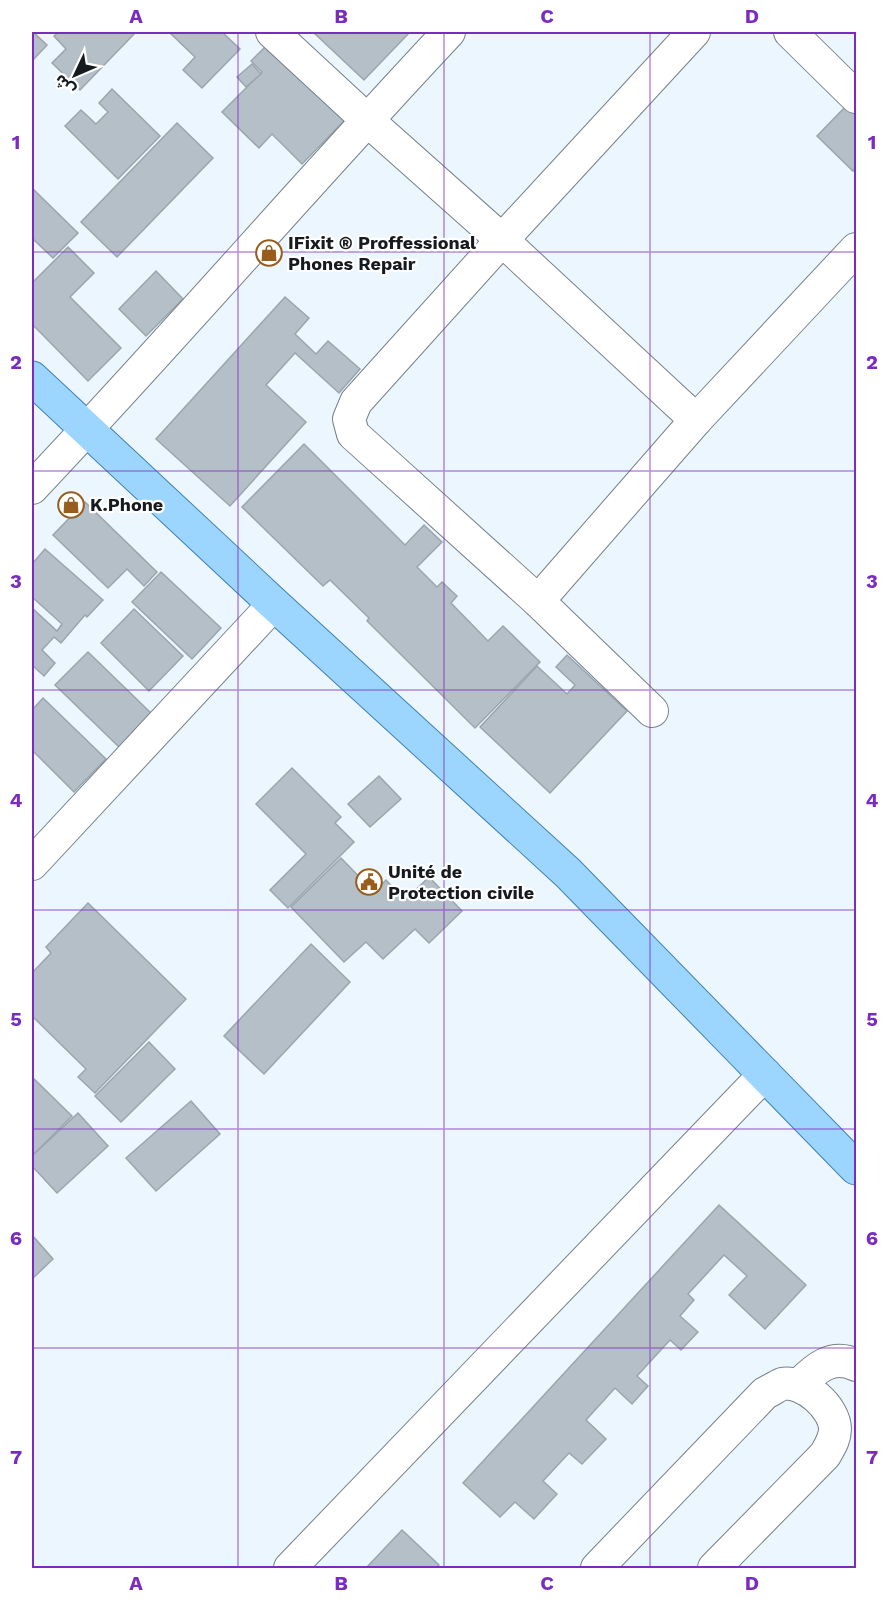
<svg xmlns="http://www.w3.org/2000/svg" width="888" height="1600" font-family="'Work Sans','Noto Sans Arabic',sans-serif">
<style>
.building{fill:#b4bfc8;stroke:#9aa5ae;stroke-width:1.5}
.lines{fill:none;stroke-linecap:round;stroke-linejoin:round}
.minor-casing{stroke:#768089;stroke-width:34}
.primary-casing{stroke:#4281b0;stroke-width:35}
.minor{stroke:#fff;stroke-width:32}
.primary{stroke:#9cd5fe;stroke-width:33}
.grid{fill:none;stroke:#7b2cbf;stroke-width:1.5;stroke-opacity:0.55}
.labels{text-anchor:middle;stroke-width:4.5;stroke-linejoin:round;paint-order:stroke}
.poi-label{font-size:18px;font-weight:bold;fill:#161a1e;stroke:#fff;text-anchor:start}
.neatline{fill:none;stroke:#7b2cbf;stroke-width:2}
.grid-label{font-size:20px;text-anchor:middle;font-weight:bold;fill:#7b2cbf}
</style>
<rect width="100%" height="100%" fill="#ecf6fe"/>
<!-- building -->
<g class="building">
<polygon points="32,32 33,32 47,45 32,61"/>
<polygon points="59,32 136,32 80,90 52,63 66,49 54,36"/>
<polygon points="169,32 222,32 240,49 202,88 183,70 195,57"/>
<polygon points="313,32 410,32 364,80"/>
<polygon points="267,45 345,120 302,164 272,134 259,148 222,112 262,72 251,61"/>
<polygon points="252,64 261,74 246,87 237,77"/>
<polygon points="112,89 160,136 118,179 65,126 81,110 96,124 108,112 99,103"/>
<polygon points="852,100 856,105 856,167 853,171 817,136"/>
<polygon points="177,123 213,158 117,257 81,222"/>
<polygon points="32,188 78,233 53,258 34,240 32,243"/>
<polygon points="68,247 94,273 70,297 121,348 88,381 32,324 32,283"/>
<polygon points="156,271 183,299 146,336 119,309"/>
<polygon points="285,297 309,318 295,334 316,354 328,341 360,369 339,393 295,353 266,385 306,422 230,506 156,439"/>
<polygon points="304,444 405,545 424,525 442,542 417,567 437,587 442,582 457,596 451,603 488,641 503,626 540,662 475,728 367,621 369,618 330,580 323,586 242,507"/>
<polygon points="85,502 157,572 144,586 127,569 108,588 53,535"/>
<polygon points="45,549 103,600 87,617 85,615 61,643 54,637 42,650 55,663 44,676 32,665 32,608 57,631 62,624 32,597 32,564"/>
<polygon points="161,572 221,628 192,659 132,602"/>
<polygon points="134,609 183,656 149,691 101,643"/>
<polygon points="88,652 152,714 119,747 55,685"/>
<polygon points="567,655 627,711 550,793 480,727 537,666 567,694 575,685 556,667"/>
<polygon points="43,698 106,759 74,792 32,750 32,710"/>
<polygon points="292,768 341,817 335,823 354,842 288,908 270,890 306,854 256,804"/>
<polygon points="379,776 401,799 370,827 348,804"/>
<polygon points="341,858 374,892 386,880 405,900 429,877 462,911 429,943 415,929 383,959 366,942 344,962 291,907"/>
<polygon points="88,903 186,999 95,1093 78,1077 86,1069 32,1016 32,973 51,953 46,947"/>
<polygon points="311,944 350,982 264,1074 224,1036"/>
<polygon points="149,1042 175,1069 121,1122 95,1096"/>
<polygon points="32,1077 72,1116 32,1156"/>
<polygon points="191,1101 220,1134 156,1191 126,1158"/>
<polygon points="78,1113 108,1146 57,1193 32,1166 32,1156"/>
<polygon points="719,1205 806,1285 765,1329 729,1295 747,1276 724,1255 688,1294 694,1300 680,1316 698,1332 681,1350 670,1340 637,1376 648,1386 632,1404 615,1388 586,1420 606,1439 582,1464 569,1453 543,1481 557,1494 534,1519 515,1502 500,1517 463,1483"/>
<polygon points="32,1235 53,1259 32,1279"/>
<polygon points="402,1530 439,1565 435,1568 366,1568"/>
</g>
<g class="lines">
<!-- minor casing -->
<g class="minor-casing">
<g id="minor">
<polyline points="272,32 366,119 502,240 696,420"/>
<polyline points="790,32 856,97"/>
<path d="M32,488C173,339 308,182 449,32"/>
<polyline points="538,601 696,420 856,249"/>
<polyline points="652,711 538,601 353,434 349,419 356,402 502,240 694,32"/>
<polyline points="32,864 274,604"/>
<path d="M799,1385C815,1369 832,1353 856,1365"/>
<polyline points="290,1568 765,1074"/>
<path d="M597,1568L765,1393C770,1391 777,1386 782,1384C804,1380 835,1408 835,1429C835,1439 830,1446 825,1455L714,1568"/>
</g>
</g>
<!-- primary casing -->
<g class="primary-casing">
<polyline id="primary" points="32,378 274,604 568,873 856,1168"/>
</g>
<!-- minor -->
<use href="#minor" class="minor"/>
<!-- primary -->
<use href="#primary" class="primary"/>
</g>
<!-- grid -->
<path class="grid" d="M238,32V1568M444,32V1568M650,32V1568M32,252H856M32,471H856M32,690H856M32,910H856M32,1129H856M32,1348H856"/>
<!-- icons -->
<defs>
<g id="shop-ring" transform="scale(1.35)"><circle r="9.5" fill="#fff" stroke="#985d1d" stroke-width="1.5"/><path d="M-5-2.5h2.3a2.7 3.5 0 0 1 5.4 0H5L5.5 6h-11ZM-1.5-2.5h3a1.5 2.3 0 0 0-3 0Z" fill="#985d1d"/></g>
<g id="civic-ring" transform="scale(1.35)"><circle r="9.5" fill="#fff" stroke="#985d1d" stroke-width="1.5"/><path d="M-.6-6.5H3V-4.5H.6V-3L4-1V1h2V6H-6V1h2V-1L-.6-3ZM-1.2 2.5V6h2.4V2.5Z" fill="#985d1d"/></g>
</defs>
<g fill-rule="evenodd">
<use href="#shop-ring" x="269" y="253"/>
<use href="#shop-ring" x="71" y="505"/>
<use href="#civic-ring" x="369" y="882"/>
</g>
<g class="labels">
<!-- poi labels -->
<g class="poi-label">
<text x="288" y="249">IFixit ® Proffessional<tspan x="288" dy="21">Phones Repair</tspan></text>
<text x="90" y="511">K.Phone</text>
<text x="388" y="878">Unité de<tspan x="388" dy="21">Protection civile</tspan></text>
</g>
</g>
<!-- border -->
<rect width="888" height="1600" fill="none" stroke="#ffffff" stroke-width="66"/>
<!-- north arrow -->
<g transform="translate(75 75) rotate(226)" stroke="#ffffff" stroke-width="4.5" paint-order="stroke">
<path d="M0-4.5L10 22L0 15L-10 22Z" fill="#161a1e"/>
<text y="-9" font-size="16" font-weight="bold" text-anchor="middle" fill="#161a1e">ش</text>
</g>
<rect x="33" y="33" width="822" height="1534" class="neatline"/>
<g class="grid-label">
<text x="136" y="23">A</text>
<text x="341" y="23">B</text>
<text x="547" y="23">C</text>
<text x="752" y="23">D</text>
<text x="16" y="149">1</text>
<text x="872" y="149">1</text>
<text x="16" y="369">2</text>
<text x="872" y="369">2</text>
<text x="16" y="588">3</text>
<text x="872" y="588">3</text>
<text x="16" y="807">4</text>
<text x="872" y="807">4</text>
<text x="16" y="1026">5</text>
<text x="872" y="1026">5</text>
<text x="16" y="1245">6</text>
<text x="872" y="1245">6</text>
<text x="16" y="1464">7</text>
<text x="872" y="1464">7</text>
<text x="136" y="1590">A</text>
<text x="341" y="1590">B</text>
<text x="547" y="1590">C</text>
<text x="752" y="1590">D</text>
</g>
</svg>
